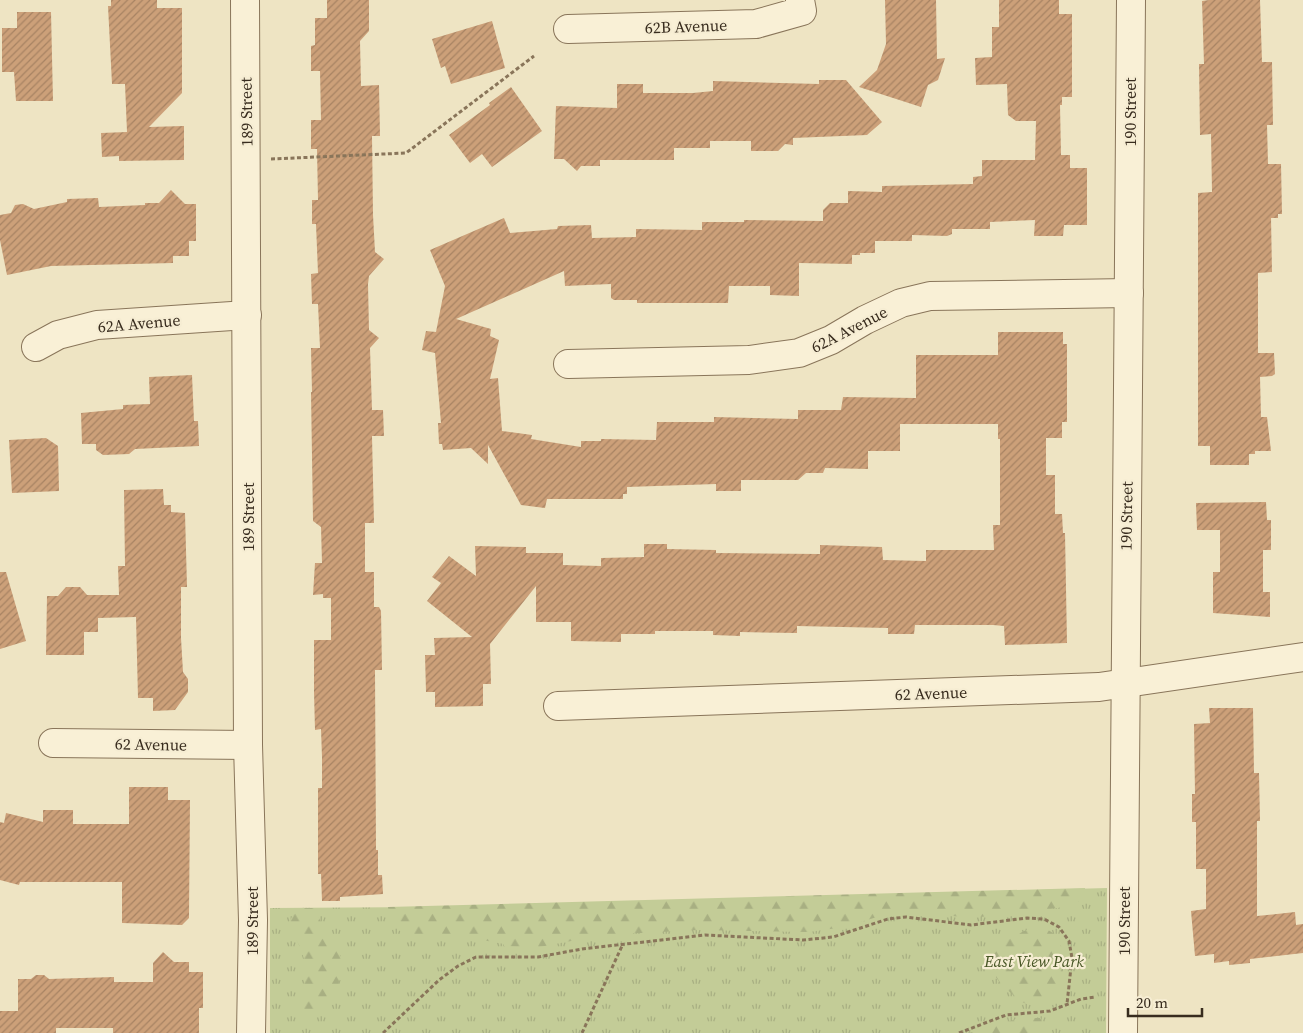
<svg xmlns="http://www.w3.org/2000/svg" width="1303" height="1033" font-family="'Source Serif 4',serif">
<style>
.grass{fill:url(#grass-tufts)}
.forest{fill:url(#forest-firs)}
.building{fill:url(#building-hatch)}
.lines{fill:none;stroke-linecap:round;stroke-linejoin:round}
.minor-casing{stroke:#89755a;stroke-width:30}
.path{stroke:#89755a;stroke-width:3;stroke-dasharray:4 2.5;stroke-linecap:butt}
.minor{stroke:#f9f0d6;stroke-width:28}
.labels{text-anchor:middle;stroke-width:4.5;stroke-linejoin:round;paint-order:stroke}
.street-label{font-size:16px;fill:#382c1e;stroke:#f6edd3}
.park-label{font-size:16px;font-style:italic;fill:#465524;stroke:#f6edd3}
</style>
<defs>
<pattern id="grass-tufts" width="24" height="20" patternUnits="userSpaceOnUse" patternTransform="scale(1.25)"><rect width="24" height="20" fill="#c3cc97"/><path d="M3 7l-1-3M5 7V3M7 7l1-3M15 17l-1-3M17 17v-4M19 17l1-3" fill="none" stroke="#a8af82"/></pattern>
<pattern id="forest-firs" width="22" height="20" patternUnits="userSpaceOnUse" patternTransform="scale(1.25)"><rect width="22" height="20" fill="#c3cc97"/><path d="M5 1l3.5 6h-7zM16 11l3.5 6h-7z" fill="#a8af82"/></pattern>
<pattern id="building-hatch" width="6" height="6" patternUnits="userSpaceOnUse" patternTransform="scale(1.25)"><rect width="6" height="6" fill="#cca079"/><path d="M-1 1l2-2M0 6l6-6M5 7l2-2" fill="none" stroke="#a78363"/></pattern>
</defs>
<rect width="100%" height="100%" fill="#eee4c3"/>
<!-- grass -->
<polygon class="grass" points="1107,888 1106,1033 270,1033 270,908 430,907"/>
<!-- forest -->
<g class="forest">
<path d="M1085,888V898L1070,906L1044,910L971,918L900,910L844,927L809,932L699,930L603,935L534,948L504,946V944C480,940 455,932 430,934C422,934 411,937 403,933C395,929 389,917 388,907Z"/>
<path d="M297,908H316C321,936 350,945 339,982C336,990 335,996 329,1002C320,1012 313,1017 299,1016C296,1002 303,991 305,977C308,959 297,940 288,924Z"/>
<path d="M1026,925C1056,926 1065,941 1063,969C1062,976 1063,986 1060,992C1054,1002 1031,1008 1022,1002C1017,1000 1013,995 1010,992C997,982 990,971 989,954L1009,939L1030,928Z"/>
<polygon points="1021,1018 1041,1018 1045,1033 969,1033"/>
</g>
<!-- building -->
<g class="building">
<polygon points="111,0 157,0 157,8 182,8 182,93 149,127 184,126 184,160 119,161 119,156 102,157 101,133 127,132 125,84 112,84 108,6 111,6"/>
<polygon points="327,0 369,0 369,31 360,41 361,86 379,85 380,136 372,136 373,215 375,252 384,259 369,276 368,284 369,330 379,338 370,348 372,410 383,410 384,436 372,436 374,523 365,523 365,572 374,572 374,607 379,607 381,611 382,670 375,670 376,850 378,850 378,875 382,875 383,894 340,897 340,901 322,901 321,874 318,874 318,788 322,788 322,757 321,729 315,730 314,692 314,640 331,640 331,598 323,598 323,594 313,595 315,563 322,563 321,527 313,521 311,392 312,392 311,348 320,348 318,304 312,304 311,274 318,273 316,224 312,224 312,200 318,200 317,149 311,149 311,120 321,120 320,71 311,71 311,46 315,45 315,18 327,18"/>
<polygon points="885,0 936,0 937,59 945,58 938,80 928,85 921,107 859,87 877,70 886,44"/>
<polygon points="999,0 1059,0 1059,14 1072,14 1072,97 1062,97 1062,105 1060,105 1061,155 1070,155 1070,168 1087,168 1087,225 1064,225 1063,236 1034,236 1035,220 990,222 990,229 952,229 952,234 947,236 912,235 912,241 875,241 875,253 860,253 860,255 852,255 852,264 799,263 799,296 770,295 770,286 729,286 728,303 637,303 637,300 614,300 611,298 611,284 565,286 564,271 456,319 491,329 490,336 499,340 490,379 498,378 502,431 532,435 531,439 581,447 581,441 601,441 601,439 656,440 657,422 714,422 714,417 798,419 798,410 841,410 843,397 916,398 916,355 998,355 998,332 1063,332 1063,344 1067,344 1067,422 1062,422 1062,438 1046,438 1046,475 1055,475 1055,514 1062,514 1063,533 1065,533 1067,643 1005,645 1004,626 993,625 915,625 914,634 888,634 888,628 797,626 797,633 740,632 740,636 713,635 713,631 655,631 655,634 621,634 621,642 571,641 571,622 536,622 536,586 490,644 491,684 483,684 483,706 435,707 435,692 426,692 425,655 435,655 434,638 472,637 427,601 441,583 432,577 449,556 476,576 475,546 526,547 526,553 563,553 563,565 601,566 601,558 644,557 644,544 667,544 667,549 716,550 716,553 820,554 820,545 882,547 883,560 926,561 926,550 994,550 993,525 1000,525 1000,439 998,439 998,424 900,424 900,451 868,451 868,469 825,468 823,473 806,473 798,480 741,480 741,491 716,491 716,484 627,487 627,494 623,494 623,499 547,499 545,508 521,505 488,445 488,464 471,448 443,450 442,444 439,444 438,423 441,423 435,353 422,350 426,331 436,332 445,286 430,250 504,218 510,233 557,229 558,226 591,225 592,238 636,237 636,229 702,230 702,222 744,222 744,220 823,221 823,210 830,203 848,203 848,191 882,192 882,186 973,184 973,177 982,176 982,160 1035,160 1036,121 1016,121 1008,115 1007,84 976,85 975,58 992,57 992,27 999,27"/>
<polygon points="1209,0 1260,0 1262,62 1272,62 1273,125 1267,125 1268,164 1281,164 1282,214 1278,214 1278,218 1271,218 1272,272 1258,273 1258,353 1274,353 1275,374 1272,376 1260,377 1261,417 1267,417 1271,451 1255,451 1255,454 1249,454 1249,465 1210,465 1210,446 1198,446 1198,193 1212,192 1211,134 1200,135 1199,64 1204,64 1202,1"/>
<polygon points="17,12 51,12 53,101 16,101 14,72 2,72 2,28 17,28"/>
<polygon points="492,21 505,68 451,84 445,66 441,68 432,39"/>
<polygon points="819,80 846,80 882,122 867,135 793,138 793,145 785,144 778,151 751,151 751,141 710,141 710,148 674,148 674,160 600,160 600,166 581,166 577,171 564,159 554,159 556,106 617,108 617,84 643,84 643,93 693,93 713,91 713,81 819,84"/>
<polygon points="511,87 542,131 492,167 482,154 470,163 449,135 490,105 489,103"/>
<polygon points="171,190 185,204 196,204 196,241 189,241 189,256 173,256 173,263 51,266 7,275 0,240 0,215 11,213 15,205 23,204 34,209 67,202 67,199 98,198 99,207 145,205 145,203 159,203"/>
<polygon points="192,375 194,421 198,421 199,446 135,449 129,454 103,455 96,450 96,444 82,444 81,413 123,409 123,405 150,404 149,377"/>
<polygon points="46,438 58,446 59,491 12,493 9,440"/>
<polygon points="163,489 164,505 171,505 171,512 185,513 187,587 181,587 181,638 183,672 188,679 188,692 175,710 153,711 153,698 138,698 136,617 98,618 98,632 84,632 84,655 46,655 47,596 58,596 66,587 80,587 87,595 119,595 118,566 125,566 124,490"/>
<polygon points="1266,502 1267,520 1271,520 1271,550 1263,550 1263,592 1270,592 1270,617 1213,613 1213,572 1220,572 1220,530 1197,530 1196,503"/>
<polygon points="0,572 6,572 26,641 0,649"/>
<polygon points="1209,708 1253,708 1254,773 1259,773 1260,821 1257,821 1257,916 1295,912 1296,925 1303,924 1303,953 1250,959 1250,963 1229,965 1229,961 1214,963 1214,954 1195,956 1191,911 1206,909 1206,869 1196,869 1196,822 1192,822 1192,794 1195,794 1194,724 1210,723"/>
<polygon points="129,787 168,787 168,800 190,800 189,918 182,925 122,923 122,882 20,882 19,885 0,880 0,822 4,823 6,813 43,822 43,810 73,810 73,824 129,824"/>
<polygon points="163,952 174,962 189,962 189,972 203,972 203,1008 199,1008 199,1033 113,1033 113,1028 56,1028 56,1033 0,1033 0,1011 18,1011 18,979 31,979 36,975 44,975 49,979 114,977 114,982 153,982 153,963"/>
</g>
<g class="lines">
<!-- minor casing -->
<g class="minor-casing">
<g id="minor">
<polyline points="245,0 248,745 253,920 251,1033"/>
<polyline points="568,29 756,24 802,11 800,0"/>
<polyline points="36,347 58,335 97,325 247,315"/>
<polyline points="568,364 749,360 799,353 831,340 865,320 901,303 930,296 1129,293"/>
<polyline points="558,706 1099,687 1303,657"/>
<polyline points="53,743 248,745"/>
<polyline points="1123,1033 1131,0"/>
</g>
</g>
<!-- path -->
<g class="path">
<polyline points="271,159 406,153 534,56"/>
<polyline points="383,1033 439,980 458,966 476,957 538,957 582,949 705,935 803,940 833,937 888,919 906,917 971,925 1027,918 1044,919 1059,927 1069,941 1072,958 1067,1004"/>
<polyline points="582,1033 622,946"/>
<polyline points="959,1033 1006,1015 1050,1011 1081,999 1096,997"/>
</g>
<!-- minor -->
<use href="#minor" class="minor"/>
</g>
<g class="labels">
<!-- street labels -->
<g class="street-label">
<text transform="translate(686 26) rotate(-2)" y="6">62B Avenue</text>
<text transform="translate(246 112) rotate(-91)" y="6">189 Street</text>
<text transform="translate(1130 112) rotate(-90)" y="6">190 Street</text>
<text transform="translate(139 323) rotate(-5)" y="6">62A Avenue</text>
<text transform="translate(849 329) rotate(-27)" y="6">62A Avenue</text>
<text transform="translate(1126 516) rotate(-89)" y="6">190 Street</text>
<text transform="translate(248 517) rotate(-90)" y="6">189 Street</text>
<text transform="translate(931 693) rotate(-2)" y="6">62 Avenue</text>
<text transform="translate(151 744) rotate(1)" y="6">62 Avenue</text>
<text transform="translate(252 921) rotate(-90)" y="6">189 Street</text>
<text transform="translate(1124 921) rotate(-90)" y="6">190 Street</text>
</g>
<!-- park labels -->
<g class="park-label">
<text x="1034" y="967">East View Park</text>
</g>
</g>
<!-- scale -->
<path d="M1128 1008v8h74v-8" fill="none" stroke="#382c1e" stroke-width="2.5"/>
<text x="1136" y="1008" font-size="15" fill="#382c1e" stroke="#f6edd3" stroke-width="4" paint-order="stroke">20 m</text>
</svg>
